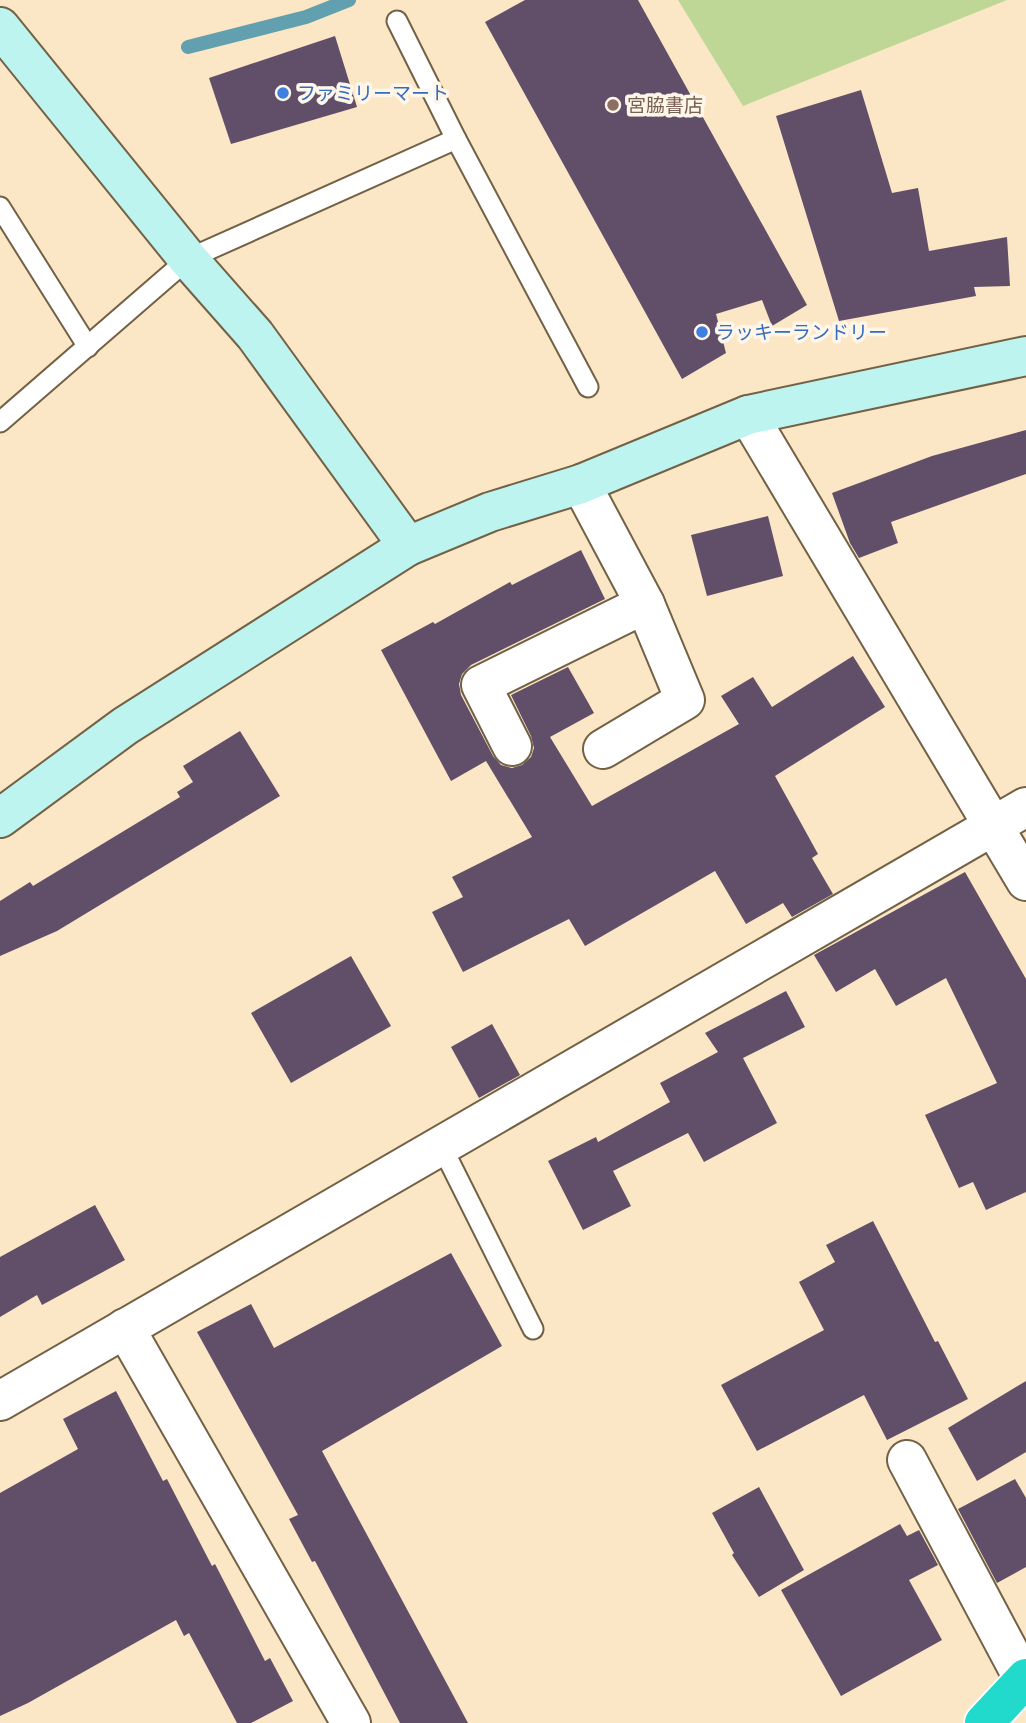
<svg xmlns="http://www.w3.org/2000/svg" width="1026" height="1723" font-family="'PT Sans','Noto Sans JP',sans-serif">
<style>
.green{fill:#bed796}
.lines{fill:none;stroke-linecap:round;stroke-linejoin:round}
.stream{stroke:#63a0af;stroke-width:14}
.building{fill:#614e68}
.lane-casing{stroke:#736145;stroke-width:23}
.street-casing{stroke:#736145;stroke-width:42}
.secondary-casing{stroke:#736145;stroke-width:42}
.highway-casing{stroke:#fff;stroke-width:42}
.lane{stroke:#fff;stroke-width:19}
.street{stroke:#fff;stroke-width:38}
.secondary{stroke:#bdf4ef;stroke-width:38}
.highway{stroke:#22dacb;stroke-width:38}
.shop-dot{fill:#3f7fe0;stroke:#fef6e9;stroke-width:2.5}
.education-dot{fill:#8d6e63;stroke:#fef6e9;stroke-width:2.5}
.labels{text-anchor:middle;stroke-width:7;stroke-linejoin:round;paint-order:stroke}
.shop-label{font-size:19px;fill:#366cbe;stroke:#fef6e9;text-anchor:start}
.education-label{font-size:19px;fill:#785e54;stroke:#fef6e9;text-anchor:start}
</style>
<rect width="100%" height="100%" fill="#fbe7c6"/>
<!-- green -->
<polygon class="green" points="678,0 1007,0 743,106"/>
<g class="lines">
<!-- stream -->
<polyline class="stream" points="188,47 306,17 349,0"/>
</g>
<!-- building -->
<g class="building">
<polygon points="525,0 638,0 807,305 772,326 762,300 716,314 726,353 682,379 485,22"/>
<polygon points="335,36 357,107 231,144 209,78"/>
<polygon points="861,90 892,193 918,188 929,251 1007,237 1010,286 974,287 976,296 839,321 776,116"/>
<polygon points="1026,430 1026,474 891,522 898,543 859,558 850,543 832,493 932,456"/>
<polygon points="768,516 783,576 707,596 691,535"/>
<polygon points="581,550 605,599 471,665 462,674 459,684 461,695 493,756 501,765 512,768 522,765 531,757 534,748 531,736 511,695 568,667 594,713 550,737 592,806 739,724 721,696 753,677 772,707 853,656 885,707 775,776 818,854 812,858 833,894 792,917 783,903 746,924 715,871 585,946 569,919 463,972 432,912 463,897 452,877 532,837 486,761 451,781 381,650 433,622 435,624 510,582 512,585"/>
<polygon points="240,731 280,796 57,931 0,956 0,901 30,882 33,886 180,797 177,792 193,782 183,766"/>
<polygon points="965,872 1026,979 1026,1192 986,1210 973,1182 959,1188 925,1115 997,1083 946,978 896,1006 875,969 836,992 814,955"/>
<polygon points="351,956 391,1026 291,1083 251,1013"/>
<polygon points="786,991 805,1027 743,1058 777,1123 704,1162 688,1133 613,1171 631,1206 583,1230 548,1161 596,1137 598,1142 670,1102 660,1083 718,1052 705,1033"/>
<polygon points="492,1024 520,1075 479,1098 451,1047"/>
<polygon points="95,1205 125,1260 42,1305 37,1295 0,1317 0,1257"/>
<polygon points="873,1221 935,1342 938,1341 968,1399 887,1440 864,1395 757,1451 721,1385 824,1330 799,1282 835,1262 826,1245"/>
<polygon points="451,1253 502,1346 322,1451 468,1723 400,1723 315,1561 312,1562 289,1519 298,1515 197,1332 251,1304 274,1348"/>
<polygon points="1026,1381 1026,1452 977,1481 948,1428"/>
<polygon points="116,1391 163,1481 167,1479 212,1566 215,1564 265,1661 270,1658 293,1701 251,1723 237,1723 189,1633 184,1636 176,1620 28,1703 0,1716 0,1493 78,1449 63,1419"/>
<polygon points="1015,1479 1026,1498 1026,1567 997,1583 958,1509"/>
<polygon points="759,1487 804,1570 759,1597 732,1555 734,1553 712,1513"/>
<polygon points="900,1524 907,1536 919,1530 938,1565 909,1580 942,1640 841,1696 781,1590"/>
</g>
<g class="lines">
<!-- lane casing -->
<g class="lane-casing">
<g id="lane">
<polyline points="397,21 456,139"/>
<polyline points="0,207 88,347"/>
<polyline points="0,422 188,259 456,139 588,387"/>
<polyline points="441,1145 533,1329"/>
</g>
</g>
<!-- street casing -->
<g class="street-casing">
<g id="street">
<polyline points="748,415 1026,881"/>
<polyline points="581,484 645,604 685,700 603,749"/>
<polyline points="512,746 481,685 645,604"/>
<polyline points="125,1328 351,1723"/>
<polyline points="0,1401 1026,807"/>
<polyline points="907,1460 1024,1680"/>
</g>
</g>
<!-- secondary casing -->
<g class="secondary-casing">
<g id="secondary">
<polyline points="0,27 188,259 255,335 408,546 490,512 581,484 748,415 1026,356"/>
<polyline points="0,818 125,726 408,546"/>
</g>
</g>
<!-- highway casing -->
<g class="highway-casing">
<polyline id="highway" points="984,1723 1026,1678"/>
</g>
<!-- lane -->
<use href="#lane" class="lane"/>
<!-- street -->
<use href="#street" class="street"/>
<!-- secondary -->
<use href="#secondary" class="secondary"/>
<!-- highway -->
<use href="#highway" class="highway"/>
</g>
<!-- markers -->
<g class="shop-dot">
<circle cx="283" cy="93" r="7"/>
<circle cx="702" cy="332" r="7"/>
</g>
<circle class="education-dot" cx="613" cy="105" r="7"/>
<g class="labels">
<!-- shop labels -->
<g class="shop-label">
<text x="297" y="100">ファミリーマート</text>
<text x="716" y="339">ラッキーランドリー</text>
</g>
<!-- education labels -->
<g class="education-label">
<text x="627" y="112">宮脇書店</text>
</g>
</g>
</svg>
